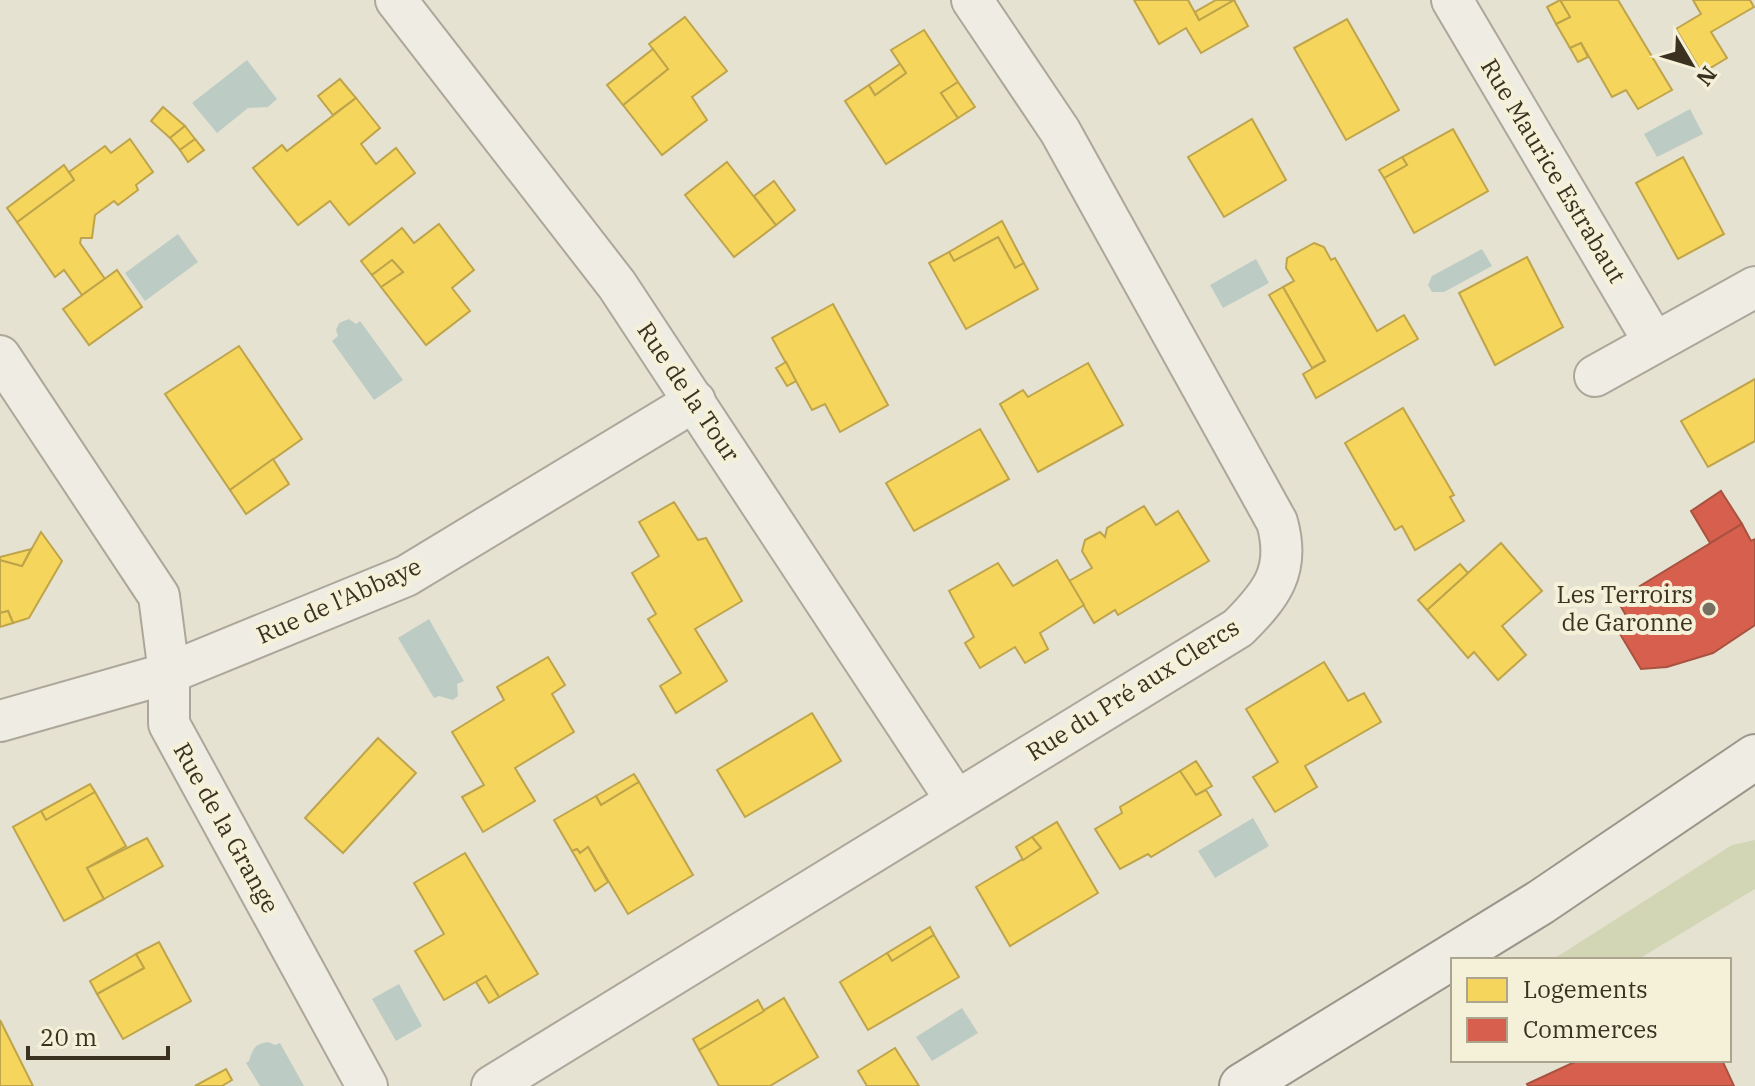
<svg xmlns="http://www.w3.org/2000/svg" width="1755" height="1086" font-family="'IBM Plex Serif',serif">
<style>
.green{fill:#d2d6b5}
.water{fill:#bcccc4}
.homes{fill:#f6d55c;stroke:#bea44a;stroke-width:2}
.shops{fill:#d6604d;stroke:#a85240;stroke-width:2}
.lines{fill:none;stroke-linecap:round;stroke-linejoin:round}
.minor-casing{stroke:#aca79a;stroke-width:44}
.secondary-casing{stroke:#9b968a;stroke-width:48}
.minor{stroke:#eeece3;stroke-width:40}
.secondary{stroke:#eeece3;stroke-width:44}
.poi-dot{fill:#776f5f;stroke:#f5f1d9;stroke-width:3}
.labels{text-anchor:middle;stroke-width:8;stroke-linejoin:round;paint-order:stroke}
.street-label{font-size:24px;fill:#3b3121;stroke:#f5f1d9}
.poi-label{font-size:24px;fill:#3b3121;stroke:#f5f1d9;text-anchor:end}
</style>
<rect width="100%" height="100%" fill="#e6e2d2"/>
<!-- green -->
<polygon class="green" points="1755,840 1755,889 1637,960 1552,960 1732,845"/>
<!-- water -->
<g class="water">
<polygon points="247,60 277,99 268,107 248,108 217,133 192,103"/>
<polygon points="1690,109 1703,134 1657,157 1644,134"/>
<polygon points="178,234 198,262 145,301 125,273"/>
<polygon points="1482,249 1492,266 1444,292 1432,292 1428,285 1432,276"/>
<polygon points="1256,259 1269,283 1223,308 1210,285"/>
<polygon points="349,319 356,324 360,321 403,380 374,400 332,341 338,336 336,330 339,323"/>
<polygon points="429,619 464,681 457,684 458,696 453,700 439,696 434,698 398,638"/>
<polygon points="1253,818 1269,846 1215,878 1198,851"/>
<polygon points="399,984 422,1026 396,1041 372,999"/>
<polygon points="962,1008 978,1033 932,1061 916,1037"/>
<path d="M268,1042L275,1045L280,1043L304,1086H260L246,1063L249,1061C253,1048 255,1044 268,1042Z"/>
</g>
<!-- homes -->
<g class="homes">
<polygon points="1134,0 1188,0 1199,20 1234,0 1248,26 1201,53 1186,28 1159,44"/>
<polygon points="1216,0 1234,0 1199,20 1195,12"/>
<polygon points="1560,0 1618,0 1672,90 1638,109 1626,90 1612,97 1581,43 1570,48 1556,24 1570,17"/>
<polygon points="1560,0 1570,17 1556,24 1547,7"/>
<polygon points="1693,0 1750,0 1754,7 1711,32 1727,58 1702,73 1676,29 1701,14"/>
<polygon points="685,17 727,71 692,97 707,120 662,155 623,105 668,69 649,44"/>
<polygon points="1347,19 1399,110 1346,140 1294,48"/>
<polygon points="924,30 958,82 941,93 958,118 886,164 845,101 869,85 875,95 906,73 891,50"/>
<polygon points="1581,43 1588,57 1578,62 1570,48"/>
<polygon points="653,49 668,69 623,105 607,85"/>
<polygon points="900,64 906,73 875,95 869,85"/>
<polygon points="340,79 356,98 333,115 318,96"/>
<polygon points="958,82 975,107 958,118 941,93"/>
<polygon points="356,98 380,128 361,144 376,164 396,148 415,173 349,225 330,201 298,225 253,168 282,145 287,151"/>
<polygon points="163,107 185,126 170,138 151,121"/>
<polygon points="1252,119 1286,180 1224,217 1188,157"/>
<polygon points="185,126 195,139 180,150 170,138"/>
<polygon points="1453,129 1488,191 1414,233 1384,178 1407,165 1402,157"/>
<polygon points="130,139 153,172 136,185 138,190 118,205 114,201 95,215 92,238 81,238 80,243 105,279 82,295 64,270 55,277 17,222 74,180 69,172 105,146 111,153"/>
<polygon points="195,139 204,150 188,162 180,150"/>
<polygon points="1402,157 1407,165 1384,178 1379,170"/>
<polygon points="1683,157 1724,234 1678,259 1636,183"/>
<polygon points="727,162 776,225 734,257 685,195"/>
<polygon points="64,165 74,180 17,222 7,208"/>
<polygon points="774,181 795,210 776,225 754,196"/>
<polygon points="1002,221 1024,263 1015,268 998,237 954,261 949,252"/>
<polygon points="439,224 474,270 452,288 470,311 426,345 381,287 403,272 392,260 372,275 361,261 402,228 414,243"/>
<polygon points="998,237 1015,268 1024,263 1038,289 966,329 929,263 949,252 954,261"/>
<polygon points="1314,243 1324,247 1331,260 1335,258 1377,331 1404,315 1418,339 1316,398 1303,374 1325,361 1283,287 1294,281 1286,268 1287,258"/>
<polygon points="1527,257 1563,327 1495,365 1459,293"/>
<polygon points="392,260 403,272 381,287 372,275"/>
<polygon points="117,270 142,307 89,345 63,309"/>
<polygon points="1283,287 1325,361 1312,368 1269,295"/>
<polygon points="833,304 888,405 840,432 825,404 812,410 772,338"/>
<polygon points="239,346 302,439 230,490 165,394"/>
<polygon points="786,362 796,381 787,386 776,368"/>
<polygon points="1088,363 1123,425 1038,472 1000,404 1023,390 1028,397"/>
<polygon points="1755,379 1755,441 1708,467 1681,421"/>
<polygon points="1403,408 1454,495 1450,497 1464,521 1415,550 1402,526 1395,530 1345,443"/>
<polygon points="980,429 1009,479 914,531 886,483"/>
<polygon points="273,459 289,484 246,514 230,490"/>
<polygon points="674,502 698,540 706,538 742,601 695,629 727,681 676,713 660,686 681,673 648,619 656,614 632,573 659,556 639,522"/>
<polygon points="1144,506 1156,525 1178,511 1209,561 1118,615 1115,610 1094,623 1069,581 1092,568 1082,551 1085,540 1100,532 1105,537 1107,528"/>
<polygon points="41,532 62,561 29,618 13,623 8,611 0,613 0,560 22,566"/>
<polygon points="1501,543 1542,591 1502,626 1526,655 1498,680 1474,652 1468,658 1427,610"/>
<polygon points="31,549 22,566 0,560 0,557"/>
<polygon points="1057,560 1084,605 1040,633 1048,649 1025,663 1015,647 980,668 965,643 974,637 949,591 998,563 1013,586"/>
<polygon points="1460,564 1468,573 1427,610 1418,600"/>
<polygon points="8,611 13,623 0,627 0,613"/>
<polygon points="548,657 565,685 552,694 574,732 515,768 535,801 483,832 462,797 484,785 452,732 504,700 497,687"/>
<polygon points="1324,662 1348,701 1364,693 1381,722 1305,766 1317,787 1275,812 1253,777 1278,762 1246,709"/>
<polygon points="812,713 841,761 745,817 717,770"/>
<polygon points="378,738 416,773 343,853 305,818"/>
<polygon points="1196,761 1212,786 1196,795 1180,771"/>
<polygon points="1180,771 1196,795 1206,790 1221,815 1151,857 1148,854 1120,869 1095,829 1122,813 1120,807"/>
<polygon points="634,774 639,782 601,805 596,796"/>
<polygon points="639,782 693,875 628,914 588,847 580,853 577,849 572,851 554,820 596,796 601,805"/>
<polygon points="90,784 95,792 46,820 41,811"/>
<polygon points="95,792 126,846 87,868 104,899 64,921 13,827 41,811 46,820"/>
<polygon points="1057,822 1098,893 1010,946 976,887 1041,848 1032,837"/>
<polygon points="1032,837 1041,848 1023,860 1016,847"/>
<polygon points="147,838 163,866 104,899 87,868"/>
<polygon points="588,847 608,882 595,891 572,851 577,849 580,853"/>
<polygon points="465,853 538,974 499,997 486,976 444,1000 415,951 444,934 414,883"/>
<polygon points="930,927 934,935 892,961 887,953"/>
<polygon points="934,935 959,977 868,1030 840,982 887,953 892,961"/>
<polygon points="159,942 191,1001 123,1039 97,994 144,968 136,954"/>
<polygon points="136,954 144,968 97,994 90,981"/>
<polygon points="486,976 499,997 489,1003 476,982"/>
<polygon points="784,998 818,1057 770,1086 719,1086 699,1050"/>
<polygon points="758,1000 764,1011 699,1050 693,1039"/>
<polygon points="0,1020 33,1086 0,1086"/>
<polygon points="895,1048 919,1086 867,1086 858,1071"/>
<polygon points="226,1069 232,1080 222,1086 195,1086"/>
</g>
<!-- shops -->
<g class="shops">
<polygon points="1721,491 1742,524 1710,543 1691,511"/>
<polygon points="1742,524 1751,541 1755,539 1755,625 1713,653 1667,667 1641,669 1614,624 1627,617 1617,600"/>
<polygon points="1579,1060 1722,1060 1734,1086 1528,1086 1527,1084"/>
</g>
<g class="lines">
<!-- minor casing -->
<g class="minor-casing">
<g id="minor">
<polyline points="396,0 617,285 956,800"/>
<polyline points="1452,0 1654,342"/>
<polyline points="0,356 159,596 169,673 169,724 367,1086"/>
<polyline points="1595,376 1755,287"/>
<polyline points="0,721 169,673 406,576 695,401"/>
<path d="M492,1086L1238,628C1271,595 1291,571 1277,522L1060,131L972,0"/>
</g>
</g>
<!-- secondary casing -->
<g class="secondary-casing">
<polyline id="secondary" points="1242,1086 1541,902 1755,757"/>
</g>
<!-- minor -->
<use href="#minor" class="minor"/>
<!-- secondary -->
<use href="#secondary" class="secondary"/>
</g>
<!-- markers -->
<circle class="poi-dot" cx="1709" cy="609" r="8"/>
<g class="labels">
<!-- street labels -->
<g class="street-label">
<text transform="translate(1553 171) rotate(59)" y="8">Rue Maurice Estrabaut</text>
<text transform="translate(688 392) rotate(56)" y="8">Rue de la Tour</text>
<text transform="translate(339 601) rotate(-24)" y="8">Rue de l'Abbaye</text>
<text transform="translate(1133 690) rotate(-32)" y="8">Rue du Pré aux Clercs</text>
<text transform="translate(226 828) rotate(61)" y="8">Rue de la Grange</text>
</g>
<!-- poi labels -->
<g class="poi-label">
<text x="1693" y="603">Les Terroirs<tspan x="1693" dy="28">de Garonne</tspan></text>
</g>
</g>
<!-- legend -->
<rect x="1451" y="958" width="280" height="104" fill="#f5f1d9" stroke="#aba48f" stroke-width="2"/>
<rect x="1467" y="978" width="40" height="24" fill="#f6d55c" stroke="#aba48f" stroke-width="2"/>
<text x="1523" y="998" font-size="24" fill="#3b3121">Logements</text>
<rect x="1467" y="1018" width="40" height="24" fill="#d6604d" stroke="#aba48f" stroke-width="2"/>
<text x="1523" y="1038" font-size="24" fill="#3b3121">Commerces</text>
<!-- north arrow -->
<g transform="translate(1691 64) rotate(128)" stroke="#f5f1d9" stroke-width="6" paint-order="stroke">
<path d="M0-6L14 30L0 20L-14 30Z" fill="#3b3121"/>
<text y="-12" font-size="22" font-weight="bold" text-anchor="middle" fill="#3b3121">N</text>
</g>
<!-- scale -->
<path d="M28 1046v12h140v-12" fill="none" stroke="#3b3121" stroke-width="4"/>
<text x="40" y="1046" font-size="24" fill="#3b3121" stroke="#f5f1d9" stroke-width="6" paint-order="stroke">20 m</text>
</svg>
